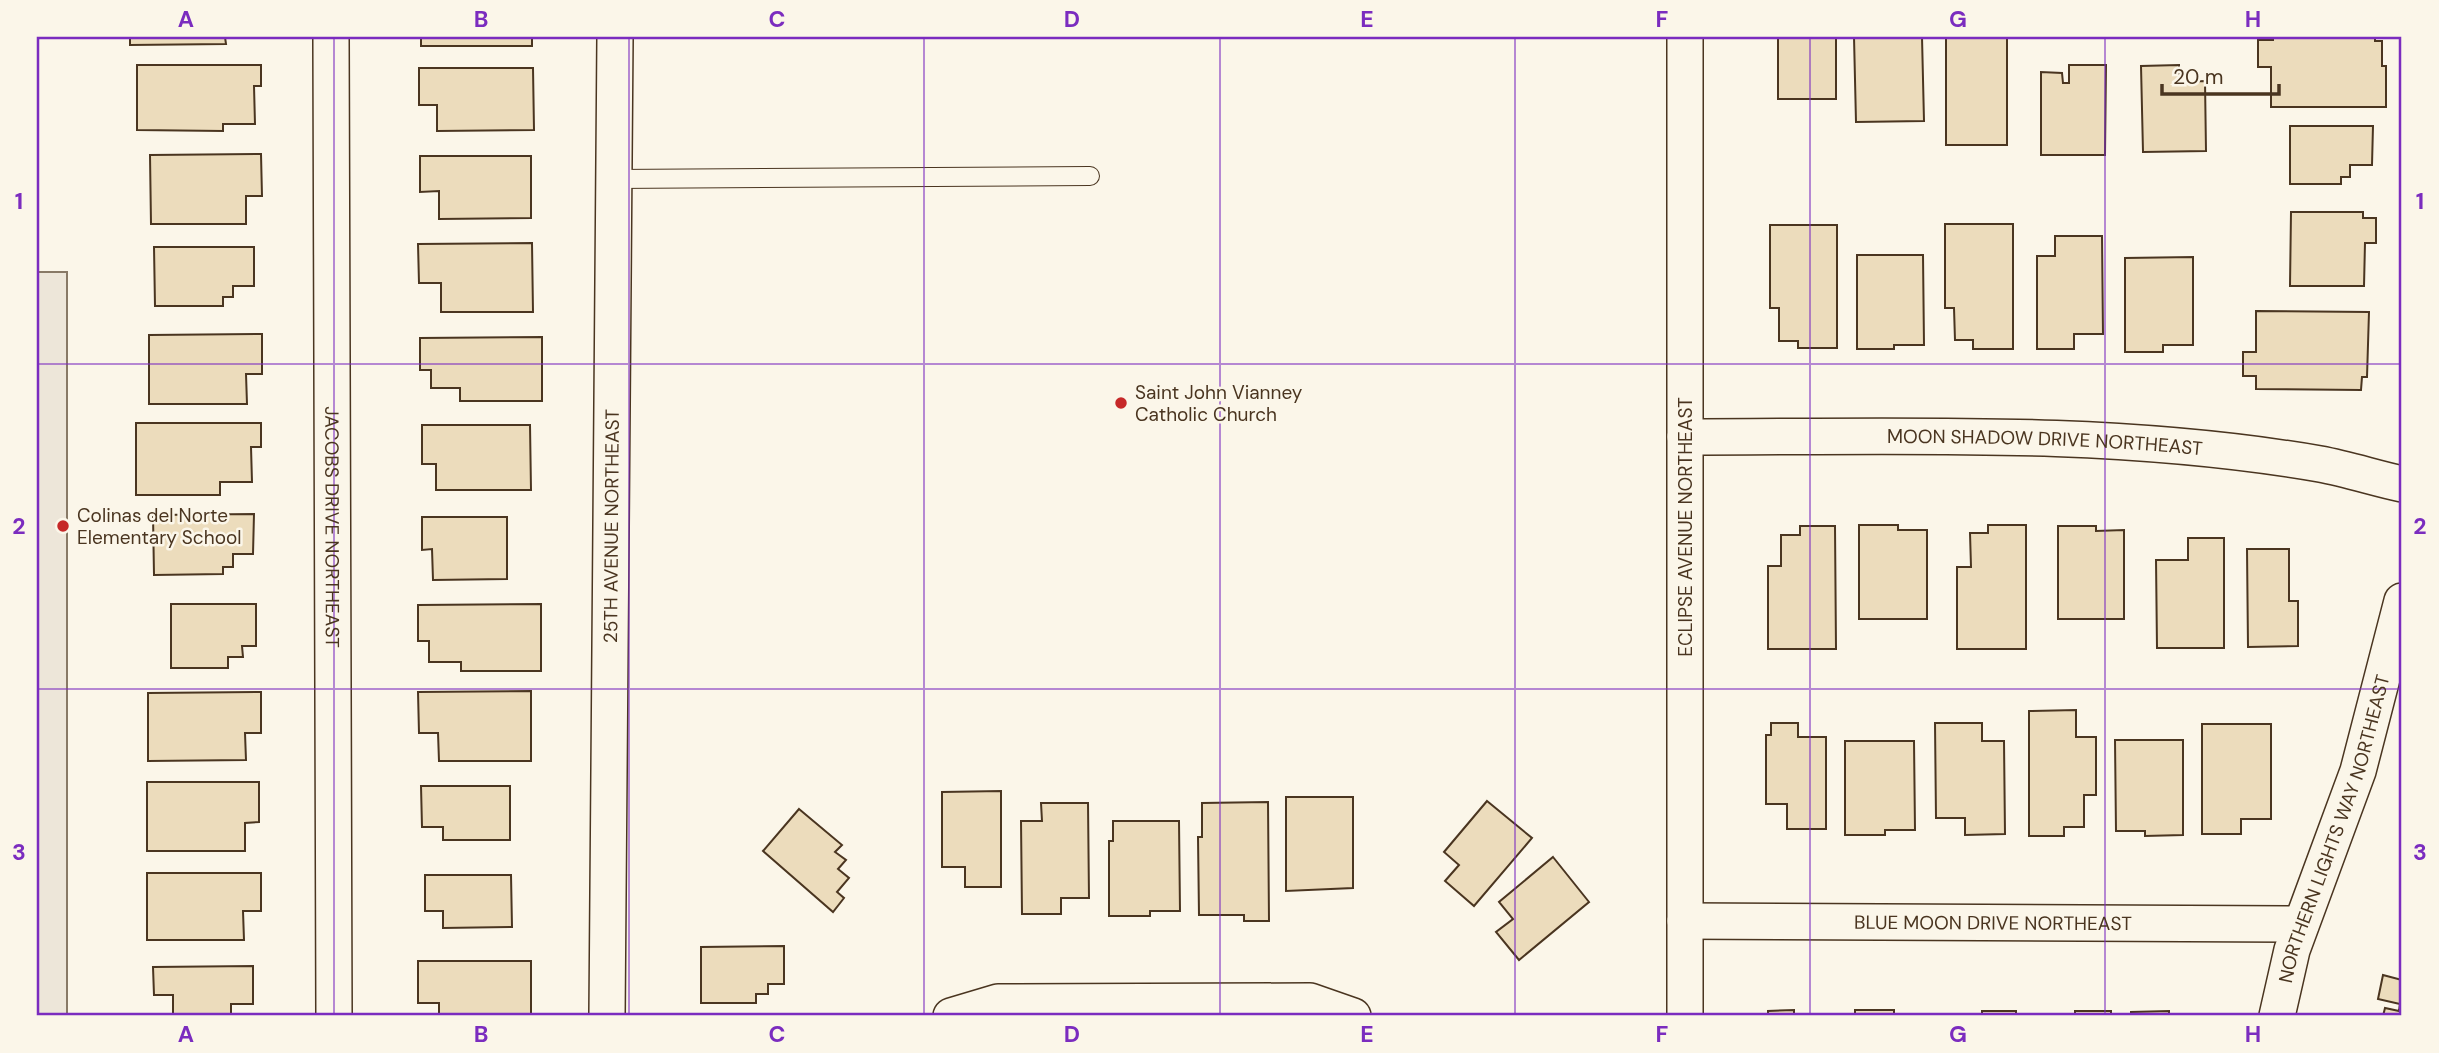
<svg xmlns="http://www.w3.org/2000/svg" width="2439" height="1053" font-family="'DM Sans',sans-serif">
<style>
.green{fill:#ede6d9;stroke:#887966;stroke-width:2}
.building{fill:#ecdcbc;stroke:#4a3520;stroke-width:2}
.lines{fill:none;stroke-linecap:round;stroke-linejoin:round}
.service-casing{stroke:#4a3520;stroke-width:20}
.minor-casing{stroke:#4a3520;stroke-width:38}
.service{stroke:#fbf6e9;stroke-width:18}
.minor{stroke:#fbf6e9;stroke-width:35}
.grid{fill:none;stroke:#7b2cbf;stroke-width:2;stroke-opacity:0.55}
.poi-dot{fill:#c62828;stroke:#fbf6e9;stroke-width:2.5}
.labels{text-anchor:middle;stroke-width:5;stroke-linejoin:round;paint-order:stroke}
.poi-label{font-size:19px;fill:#4a3520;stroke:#fbf6e9;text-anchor:start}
.street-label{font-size:19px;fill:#4a3520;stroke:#fbf6e9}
.neatline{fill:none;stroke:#7b2cbf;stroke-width:2.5}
.grid-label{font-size:23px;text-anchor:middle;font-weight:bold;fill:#7b2cbf}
</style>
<rect width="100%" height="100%" fill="#fbf6e9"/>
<!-- green -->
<rect class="green" x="37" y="272" width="30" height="744"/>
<!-- building -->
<g class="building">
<polygon points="130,37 225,37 226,44 130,45"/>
<rect x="421" y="37" width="111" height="9"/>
<rect x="1778" y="37" width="58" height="62"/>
<polygon points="1854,37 1922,37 1924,121 1856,122"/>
<rect x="1946" y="37" width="61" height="108"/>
<polygon points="2273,37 2375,37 2375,41 2382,41 2382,66 2386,66 2386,107 2271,107 2271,67 2258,67 2258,40 2273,40"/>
<polygon points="137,65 261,65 261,86 254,86 255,124 223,124 223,131 137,130"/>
<polygon points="2069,65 2106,65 2105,155 2041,155 2041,72 2062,73 2063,83 2069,83"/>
<polygon points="2179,65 2179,82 2205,81 2206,151 2143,152 2141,66"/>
<polygon points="419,68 533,68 534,130 437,131 437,105 419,105"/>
<polygon points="2290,126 2373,126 2372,165 2350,165 2350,177 2341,177 2341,184 2290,184"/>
<polygon points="261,154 262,196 246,196 246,224 151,224 150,155"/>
<polygon points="420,156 531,156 531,218 439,219 439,191 420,192"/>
<polygon points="2291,212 2363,212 2363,218 2376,218 2376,243 2365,243 2364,286 2290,286"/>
<polygon points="1945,224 2013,224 2013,349 1973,349 1973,340 1955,340 1954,308 1945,308"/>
<polygon points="1770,225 1837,225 1837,348 1798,348 1798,341 1779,341 1779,308 1770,308"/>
<polygon points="2055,236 2102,236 2103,334 2074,334 2074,349 2037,349 2037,256 2055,256"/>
<polygon points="532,243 533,312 441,312 441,283 419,283 418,244"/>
<polygon points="154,247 254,247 254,286 233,286 233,297 223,297 223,306 155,306"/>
<polygon points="1857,255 1923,255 1924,345 1894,345 1894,349 1857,349"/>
<polygon points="2193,257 2193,345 2163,345 2163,352 2125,352 2125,258"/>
<polygon points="2256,311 2369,312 2367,377 2362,377 2361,390 2256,389 2256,376 2243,376 2243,352 2256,352"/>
<polygon points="262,334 262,374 246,374 247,404 149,404 149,335"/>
<polygon points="542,337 542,401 460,401 460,388 431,388 431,370 420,370 420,338"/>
<polygon points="136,423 261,423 261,447 251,447 252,482 220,482 220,495 136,495"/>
<polygon points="422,425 530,425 531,490 436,490 436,464 422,464"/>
<polygon points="254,514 253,554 233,554 233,567 223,567 223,574 154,575 153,515"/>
<polygon points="422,517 507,517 507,579 433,580 432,549 422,550"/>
<polygon points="1859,525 1898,525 1898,530 1927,530 1927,619 1859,619"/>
<polygon points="1988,525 2026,525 2026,649 1957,649 1957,567 1971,567 1970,533 1988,533"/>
<polygon points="1800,526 1835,526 1836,649 1768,649 1768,566 1781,566 1781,535 1800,535"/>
<polygon points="2058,526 2096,526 2096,531 2124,530 2124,619 2058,619"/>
<polygon points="2188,538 2224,538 2224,648 2157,648 2156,560 2188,560"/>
<polygon points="2247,549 2289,549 2289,601 2298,601 2298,646 2248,647"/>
<polygon points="171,604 256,604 256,646 242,646 243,657 228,657 228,668 171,668"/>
<polygon points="541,604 541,671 461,671 461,662 429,662 429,641 418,641 418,605"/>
<polygon points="531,691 531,761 439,761 438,733 419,733 418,692"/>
<polygon points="261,692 261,733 245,733 246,760 148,761 148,693"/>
<polygon points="2076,710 2076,737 2096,737 2096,795 2084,795 2084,827 2064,827 2064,836 2029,836 2029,711"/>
<polygon points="1771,723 1798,723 1798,737 1826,737 1826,829 1787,829 1787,804 1766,804 1766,735 1771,735"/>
<polygon points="1935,723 1982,723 1982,741 2004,741 2005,834 1965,835 1965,818 1936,818"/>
<polygon points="2202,724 2271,724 2271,819 2241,819 2241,834 2202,834"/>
<polygon points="2115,740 2183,740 2183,835 2145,836 2145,831 2116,831"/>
<polygon points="1845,741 1914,741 1915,830 1885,830 1885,835 1845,835"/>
<polygon points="147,782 259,782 259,822 245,823 245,851 147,851"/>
<polygon points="421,786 510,786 510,840 443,840 443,827 422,827"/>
<polygon points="1001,791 1001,887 965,887 965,867 942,867 942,792"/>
<polygon points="1286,797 1353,797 1353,888 1286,891"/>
<polygon points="1487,801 1532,838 1474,906 1445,881 1459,865 1444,852"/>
<polygon points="1268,802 1269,921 1244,921 1244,915 1199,915 1198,837 1202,837 1202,803"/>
<polygon points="1041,803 1088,803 1089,898 1061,898 1061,914 1022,914 1021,821 1042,821"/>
<polygon points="799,809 842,845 835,852 846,860 838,869 849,878 837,892 844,898 833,912 763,851"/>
<polygon points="1113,821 1179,821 1180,911 1150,911 1150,916 1109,916 1109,841 1113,841"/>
<polygon points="1553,857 1589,902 1519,960 1496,932 1513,919 1499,902"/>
<polygon points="147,873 261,873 261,911 243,911 244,940 147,940"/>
<polygon points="425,875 511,875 512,927 443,928 443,911 425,911"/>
<polygon points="784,946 784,984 768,984 768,994 756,994 756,1003 701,1003 701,947"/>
<polygon points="418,961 531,961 531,1016 439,1016 439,1003 418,1003"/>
<polygon points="253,966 253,1004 231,1004 231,1015 173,1016 173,995 154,995 153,967"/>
<polygon points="2383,975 2402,980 2402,1016 2383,1016 2385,1008 2399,1011 2400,1004 2378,999"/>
<polygon points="1794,1010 1794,1016 1768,1016 1768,1011"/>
<polygon points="1855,1010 1894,1010 1894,1015 1923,1016 1855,1016"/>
<rect x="1982" y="1011" width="34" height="5"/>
<polygon points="2075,1011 2111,1011 2111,1016 2044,1016 2075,1016"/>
<polygon points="2169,1011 2169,1016 2131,1016 2131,1012"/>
</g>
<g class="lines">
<!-- service casing -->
<g class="service-casing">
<polyline id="service" points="614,179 1090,176"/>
</g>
<!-- minor casing -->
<g class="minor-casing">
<g id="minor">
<path id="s1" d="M331,37L334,1016"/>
<path id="s2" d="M1685,437C1896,437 2111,428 2320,464C2347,469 2375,478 2402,484"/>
<path id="s3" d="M1685,921L2301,924"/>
<path id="s4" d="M607,1016L615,37"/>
<polyline points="951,1016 998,1002 1310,1001 1353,1016"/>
<polyline points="1685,1016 1685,37"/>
<path id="s5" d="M2277,1016L2292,950L2358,771L2402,601"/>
</g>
</g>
<!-- service -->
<use href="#service" class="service"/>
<!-- minor -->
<use href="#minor" class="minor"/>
</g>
<!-- grid -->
<path class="grid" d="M334,37V1016M629,37V1016M924,37V1016M1220,37V1016M1515,37V1016M1810,37V1016M2105,37V1016M37,364H2402M37,689H2402"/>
<!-- markers -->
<g class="poi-dot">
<circle cx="1121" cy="403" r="7"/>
<circle cx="63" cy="526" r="7"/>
</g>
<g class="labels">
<!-- poi labels -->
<g class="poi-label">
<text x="1135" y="399">Saint John Vianney<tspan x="1135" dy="22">Catholic Church</tspan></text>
<text x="77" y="522">Colinas del Norte<tspan x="77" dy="22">Elementary School</tspan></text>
</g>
<!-- street labels -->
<g class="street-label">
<text dy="7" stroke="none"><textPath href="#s2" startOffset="360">MOON SHADOW DRIVE NORTHEAST</textPath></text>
<text dy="7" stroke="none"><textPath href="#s1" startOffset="490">JACOBS DRIVE NORTHEAST</textPath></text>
<text dy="7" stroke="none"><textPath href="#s4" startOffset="490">25TH AVENUE NORTHEAST</textPath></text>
<text transform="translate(1685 527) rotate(-90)" y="7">ECLIPSE AVENUE NORTHEAST</text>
<text dy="7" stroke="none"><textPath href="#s5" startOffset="196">NORTHERN LIGHTS WAY NORTHEAST</textPath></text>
<text dy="7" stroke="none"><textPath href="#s3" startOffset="308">BLUE MOON DRIVE NORTHEAST</textPath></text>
</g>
</g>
<!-- border -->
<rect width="2439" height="1053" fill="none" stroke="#fbf6e9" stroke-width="77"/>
<!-- scale -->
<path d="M2162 84v10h117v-10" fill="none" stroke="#4a3520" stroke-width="3.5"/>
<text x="2173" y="84" font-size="21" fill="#4a3520" stroke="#fbf6e9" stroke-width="5" paint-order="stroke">20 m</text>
<rect x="38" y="38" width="2362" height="976" class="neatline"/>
<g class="grid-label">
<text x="186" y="27">A</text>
<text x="481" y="27">B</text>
<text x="777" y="27">C</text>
<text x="1072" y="27">D</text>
<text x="1367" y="27">E</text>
<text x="1662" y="27">F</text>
<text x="1958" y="27">G</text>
<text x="2253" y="27">H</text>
<text x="19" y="209">1</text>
<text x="2420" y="209">1</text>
<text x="19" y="534">2</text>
<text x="2420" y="534">2</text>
<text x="19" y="860">3</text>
<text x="2420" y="860">3</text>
<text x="186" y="1042">A</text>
<text x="481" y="1042">B</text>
<text x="777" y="1042">C</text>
<text x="1072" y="1042">D</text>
<text x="1367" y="1042">E</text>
<text x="1662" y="1042">F</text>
<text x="1958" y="1042">G</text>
<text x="2253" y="1042">H</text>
</g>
</svg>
